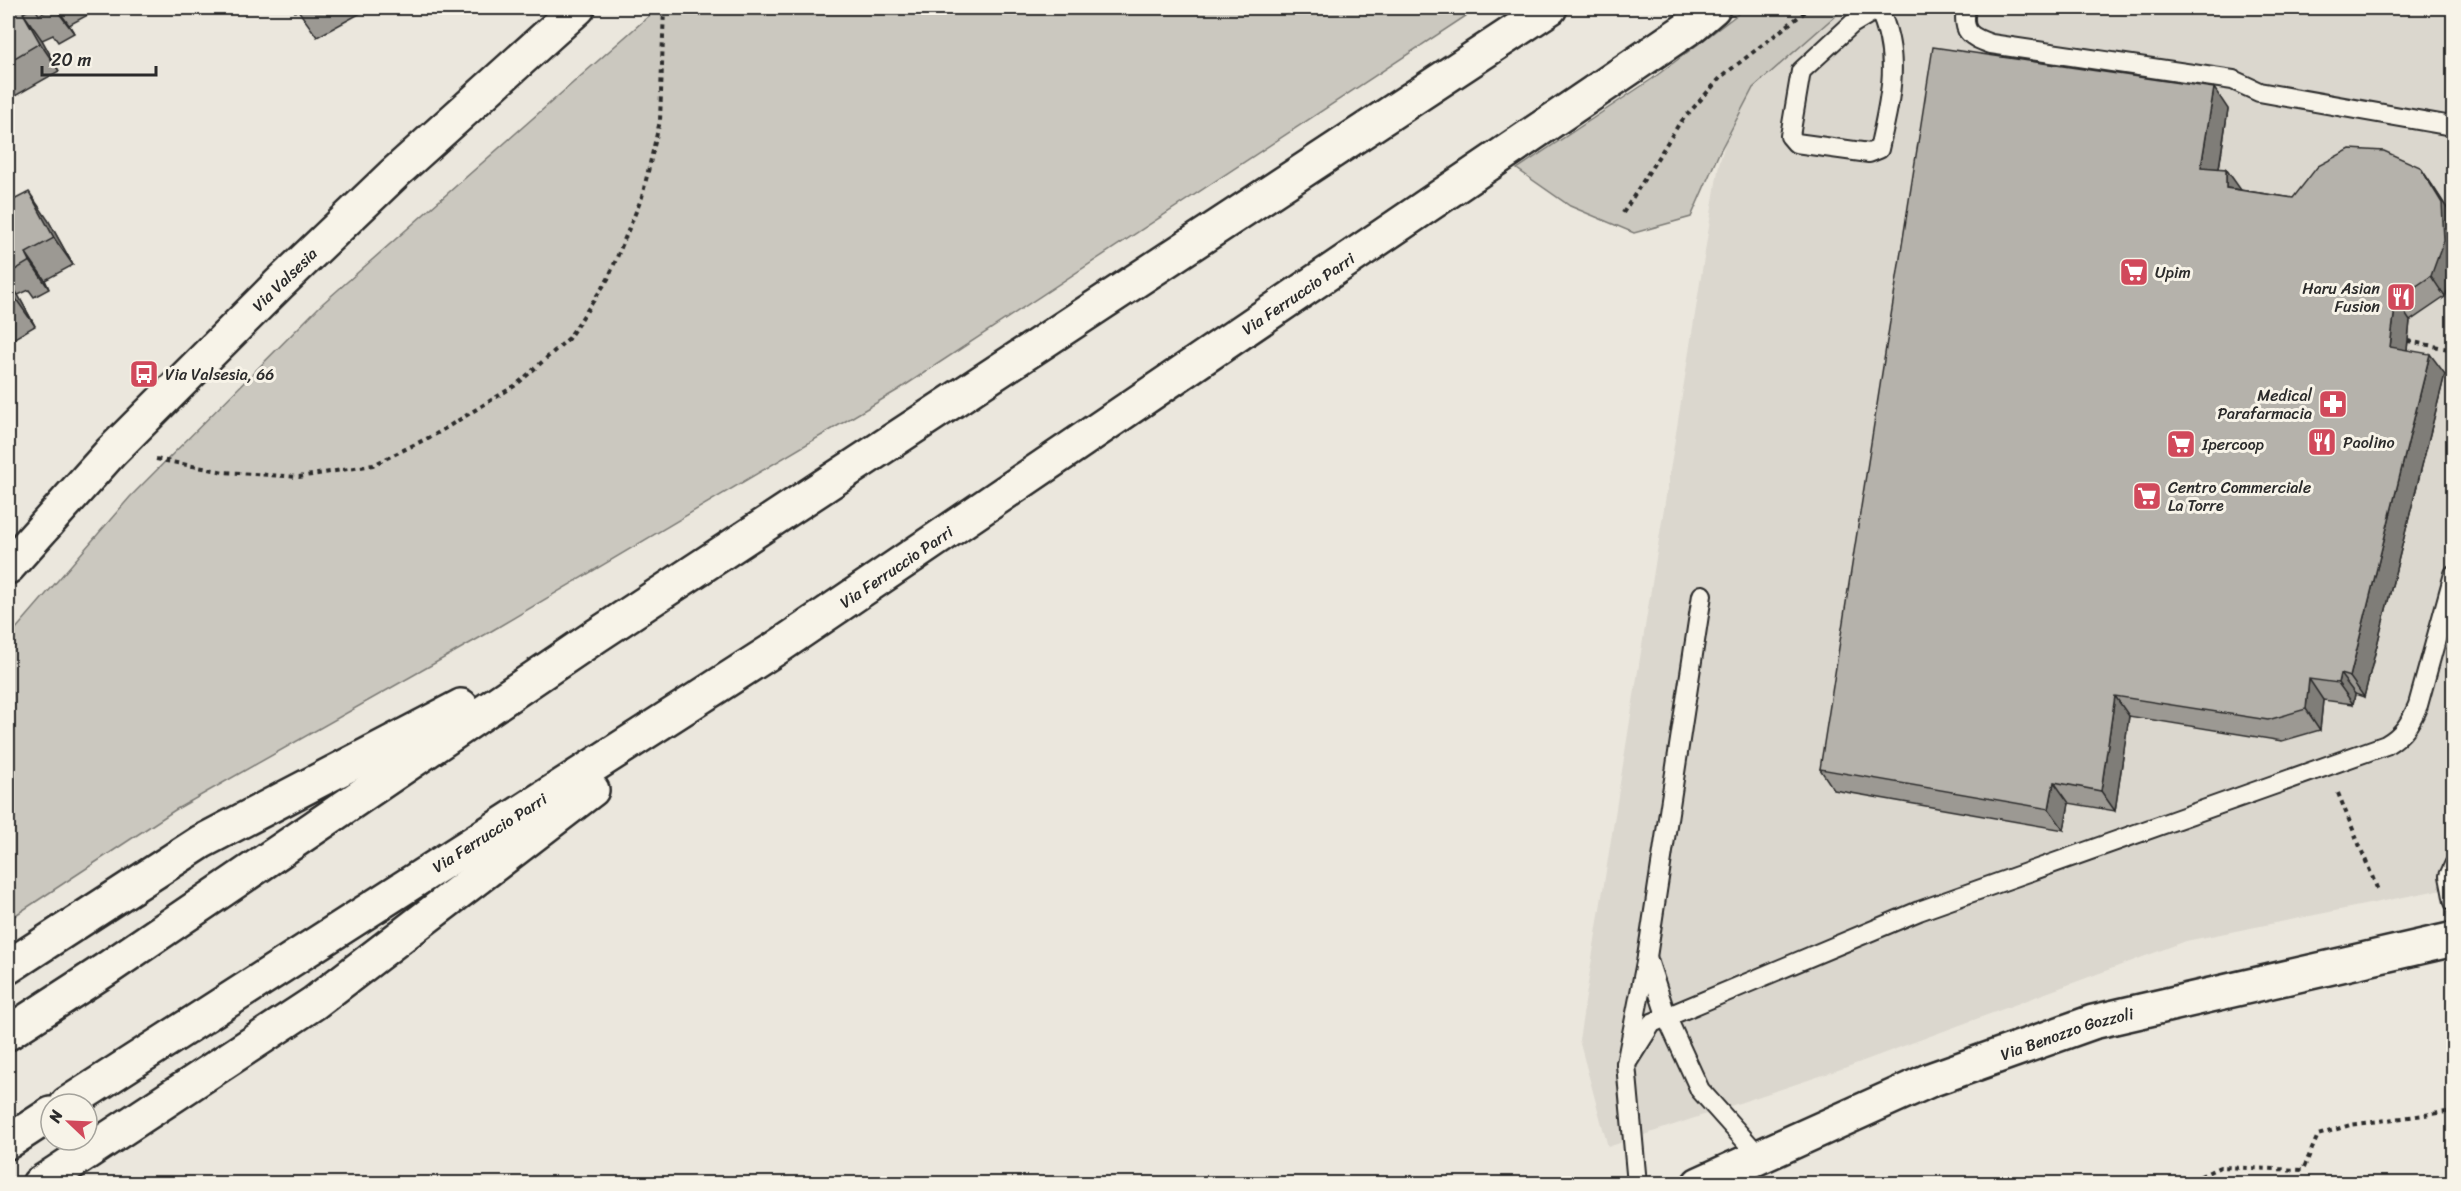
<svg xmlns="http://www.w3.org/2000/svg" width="2461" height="1191" font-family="Sriracha,sans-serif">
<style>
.built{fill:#dbd7ce}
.green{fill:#cbc8bf;stroke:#7b7a75;stroke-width:1.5}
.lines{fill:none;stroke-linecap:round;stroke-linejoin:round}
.lane-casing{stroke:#2b2b2b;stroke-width:22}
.street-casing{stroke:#2b2b2b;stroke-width:38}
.secondary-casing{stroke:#2b2b2b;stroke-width:38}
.path{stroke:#2b2b2b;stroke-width:4;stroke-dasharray:4.5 4.5;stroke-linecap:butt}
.lane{stroke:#f7f3e8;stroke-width:18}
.street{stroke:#f7f3e8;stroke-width:33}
.secondary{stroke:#f7f3e8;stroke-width:33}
.wall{fill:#9c9993;stroke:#2b2b2b;stroke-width:1.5}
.shaded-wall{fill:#7f7d78;stroke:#2b2b2b;stroke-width:1.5}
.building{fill:#b5b2ab;stroke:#2b2b2b;stroke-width:1.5}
.labels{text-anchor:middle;stroke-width:6;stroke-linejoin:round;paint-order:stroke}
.poi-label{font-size:16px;fill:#2b2b2b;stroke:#f7f3e8;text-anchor:start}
.street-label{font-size:16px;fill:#2b2b2b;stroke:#f7f3e8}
</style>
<rect width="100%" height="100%" fill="#ebe7dd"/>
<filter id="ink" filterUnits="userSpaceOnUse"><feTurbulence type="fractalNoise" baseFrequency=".0167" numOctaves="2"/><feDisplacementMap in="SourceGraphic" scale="12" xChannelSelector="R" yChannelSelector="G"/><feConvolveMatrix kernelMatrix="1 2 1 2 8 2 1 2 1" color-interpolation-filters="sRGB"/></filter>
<g filter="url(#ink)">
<!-- built -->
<polygon class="built" points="1832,8 2453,8 2453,887 2186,941 1847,1067 1608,1147 1579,1040 1719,164 1741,88"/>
<!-- green -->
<g class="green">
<polygon points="658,8 1478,8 898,390 488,633 175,810 8,920 8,638 130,497 322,304"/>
<polygon points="1746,8 1844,8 1753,88 1719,153 1691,217 1634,233 1570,206 1517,169 1652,79"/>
</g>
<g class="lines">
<!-- lane casing -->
<g class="lane-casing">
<g id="lane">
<path d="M1878,8C1902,55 1890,100 1879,149L1869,153L1796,143L1790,136L1801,71L1852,24L1879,8"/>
<path d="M1966,8C1962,32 1969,36 1991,44L2233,80L2259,92L2446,125L2454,124"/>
<polyline points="2454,865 2449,876 2454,902"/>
<polyline points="1647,957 1667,1018 1700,1090 1759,1156"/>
<path d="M1626,1064L1652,1023L1919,911L2386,745C2403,735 2410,724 2418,705L2454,574"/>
<polyline points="1637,1184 1626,1064 1647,957 1702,595"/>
</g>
</g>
<!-- street casing -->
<g class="street-casing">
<g id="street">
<path id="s1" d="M8,567L111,452L279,284L395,173L578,8"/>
</g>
</g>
<!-- secondary casing -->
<g class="secondary-casing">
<g id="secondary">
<polyline points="8,967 201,842 461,706"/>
<polyline points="8,1033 105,970 596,636 1550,8"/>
<path id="s2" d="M67,1104L775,649L1693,25L1713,8"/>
<polyline points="8,1142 51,1114"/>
<polyline points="39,1184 314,1003 592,790"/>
<path id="s3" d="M1699,1184L1930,1080L2093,1022L2454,939"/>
</g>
</g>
<!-- path -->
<g class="path">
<polyline points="1623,213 1679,124 1721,77 1810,8"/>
<polyline points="2408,341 2454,350"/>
<polyline points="156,459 224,472 299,477 373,465 436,434 516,385 568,339 608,279 642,197 660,121 664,8"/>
<polyline points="2338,793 2379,893"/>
<polyline points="2184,1184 2220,1167 2303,1170 2318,1135 2350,1125 2454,1111"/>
</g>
<!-- lane -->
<use href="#lane" class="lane"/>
<!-- street -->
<use href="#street" class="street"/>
<!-- secondary -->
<use href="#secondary" class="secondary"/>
</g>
<!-- wall -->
<g class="wall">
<polygon points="8,8 96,8 97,10 69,25 74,33 58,42 53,35 42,40 59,71 8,100"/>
<polygon points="292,8 370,8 317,37 298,10 295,12"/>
<polygon points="2228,109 2219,169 2226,169 2240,190 2293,198 2420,167 2434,188 2454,219 2454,274 2445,297 2410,321 2407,350 2445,374 2364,697 2355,694 2353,704 2323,700 2320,730 2282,741 2129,716 2115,811 2069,803 2064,830 1834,790 1820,769"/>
<polygon points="8,195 12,202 48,220 73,265 45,280 49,289 34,297 29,290 18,295 35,326 8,342"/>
</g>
<!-- shaded-wall -->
<g class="shaded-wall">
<polygon points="55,8 57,8 69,25 74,33"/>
<polygon points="23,13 42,40 59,71 40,43"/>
<polygon points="2214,88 2228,109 2216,187 2201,167"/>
<polygon points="2420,167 2434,188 2454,219 2454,274 2445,297 2431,276"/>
<polygon points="2226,169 2241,190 2226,188"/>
<polygon points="29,192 48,220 73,265 54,238"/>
<polygon points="8,195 11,200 28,231 8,202"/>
<polygon points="26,253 45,280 49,289 30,261"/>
<polygon points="8,280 18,295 35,326 16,299 8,283"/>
<polygon points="2396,300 2410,321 2405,368 2390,347"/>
<polygon points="2430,354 2445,374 2364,697 2350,677"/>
<polygon points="2340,674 2355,694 2353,704 2338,683"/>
<polygon points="2309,679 2323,700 2320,730 2306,709"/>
<polygon points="2115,696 2129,716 2115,811 2101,791"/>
<polygon points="2054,782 2069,803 2064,830 2049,809"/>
</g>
<!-- building -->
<g class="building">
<polygon points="8,8 33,8 23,13 40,43 8,62"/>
<polygon points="35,8 52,8 39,15"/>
<polygon points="1933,47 2214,88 2201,167 2226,169 2226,188 2293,198 2318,166 2350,149 2384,151 2420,167 2442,203 2444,240 2431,276 2396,300 2390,347 2430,354 2350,677 2340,674 2338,683 2309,679 2306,709 2268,720 2115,696 2101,791 2054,782 2049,809 1820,769"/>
<polygon points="29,192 54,238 26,253 30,261 15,270 11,262 8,263 8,202 8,203"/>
<polygon points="8,283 16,299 8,304"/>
</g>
</g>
<!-- icons -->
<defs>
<g id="supermarket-square" transform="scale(1.5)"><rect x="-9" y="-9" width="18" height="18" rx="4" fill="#d1495b" stroke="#f7f3e8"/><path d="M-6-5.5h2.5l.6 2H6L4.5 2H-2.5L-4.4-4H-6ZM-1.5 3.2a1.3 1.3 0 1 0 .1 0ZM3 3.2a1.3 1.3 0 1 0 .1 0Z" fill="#fff"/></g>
<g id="restaurant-square" transform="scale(1.5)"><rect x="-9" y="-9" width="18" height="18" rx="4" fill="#d1495b" stroke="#f7f3e8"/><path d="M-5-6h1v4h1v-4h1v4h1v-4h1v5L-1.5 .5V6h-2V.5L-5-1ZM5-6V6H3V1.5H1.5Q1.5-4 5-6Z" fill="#fff"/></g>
<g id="bus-square" transform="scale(1.5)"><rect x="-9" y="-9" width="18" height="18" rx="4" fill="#d1495b" stroke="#f7f3e8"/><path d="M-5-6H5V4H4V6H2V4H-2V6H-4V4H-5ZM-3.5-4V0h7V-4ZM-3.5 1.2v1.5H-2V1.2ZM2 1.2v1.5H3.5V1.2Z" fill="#fff"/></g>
<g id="pharmacy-square" transform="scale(1.5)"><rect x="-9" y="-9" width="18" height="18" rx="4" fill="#d1495b" stroke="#f7f3e8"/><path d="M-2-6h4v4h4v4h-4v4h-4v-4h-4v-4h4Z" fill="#fff"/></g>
</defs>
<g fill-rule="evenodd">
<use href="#supermarket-square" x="2134" y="272"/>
<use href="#restaurant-square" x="2401" y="297"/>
<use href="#bus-square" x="144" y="374"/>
<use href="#pharmacy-square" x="2333" y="404"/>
<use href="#restaurant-square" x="2322" y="442"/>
<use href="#supermarket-square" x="2181" y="444"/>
<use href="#supermarket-square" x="2147" y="496"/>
</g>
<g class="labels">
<!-- poi labels -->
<g class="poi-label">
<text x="2155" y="278">Upim</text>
<text x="2380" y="294" text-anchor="end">Haru Asian<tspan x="2380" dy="18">Fusion</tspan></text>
<text x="165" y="380">Via Valsesia, 66</text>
<text x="2312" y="401" text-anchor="end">Medical<tspan x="2312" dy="18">Parafarmacia</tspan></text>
<text x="2343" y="448">Paolino</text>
<text x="2202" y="450">Ipercoop</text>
<text x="2168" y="493">Centro Commerciale<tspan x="2168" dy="18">La Torre</tspan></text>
</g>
<!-- street labels -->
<g class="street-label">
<text dy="6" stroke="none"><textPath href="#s1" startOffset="399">Via Valsesia</textPath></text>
<text dy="6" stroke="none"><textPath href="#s2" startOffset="1474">Via Ferruccio Parri</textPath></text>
<text dy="6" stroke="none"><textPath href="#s2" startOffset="988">Via Ferruccio Parri</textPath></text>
<text dy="6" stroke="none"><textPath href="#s2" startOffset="502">Via Ferruccio Parri</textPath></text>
<text dy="6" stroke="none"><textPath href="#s3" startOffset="398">Via Benozzo Gozzoli</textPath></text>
</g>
</g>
<!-- margin -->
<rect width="2461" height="1191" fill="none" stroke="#f7f3e8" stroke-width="30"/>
<rect x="15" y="15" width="2431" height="1161" fill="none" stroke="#2b2b2b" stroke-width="2" filter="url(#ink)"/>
<!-- north arrow -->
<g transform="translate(69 1122) rotate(293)"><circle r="28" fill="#f7f3e8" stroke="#a5a39c" stroke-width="1.5"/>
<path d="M0-4.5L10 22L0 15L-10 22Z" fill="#d1495b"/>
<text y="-9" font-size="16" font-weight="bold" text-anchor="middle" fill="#2b2b2b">N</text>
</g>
<!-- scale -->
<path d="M42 66v9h114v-9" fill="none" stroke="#2b2b2b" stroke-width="3"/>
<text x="51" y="66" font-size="18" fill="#2b2b2b" stroke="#f7f3e8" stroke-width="4.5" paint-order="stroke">20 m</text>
</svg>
